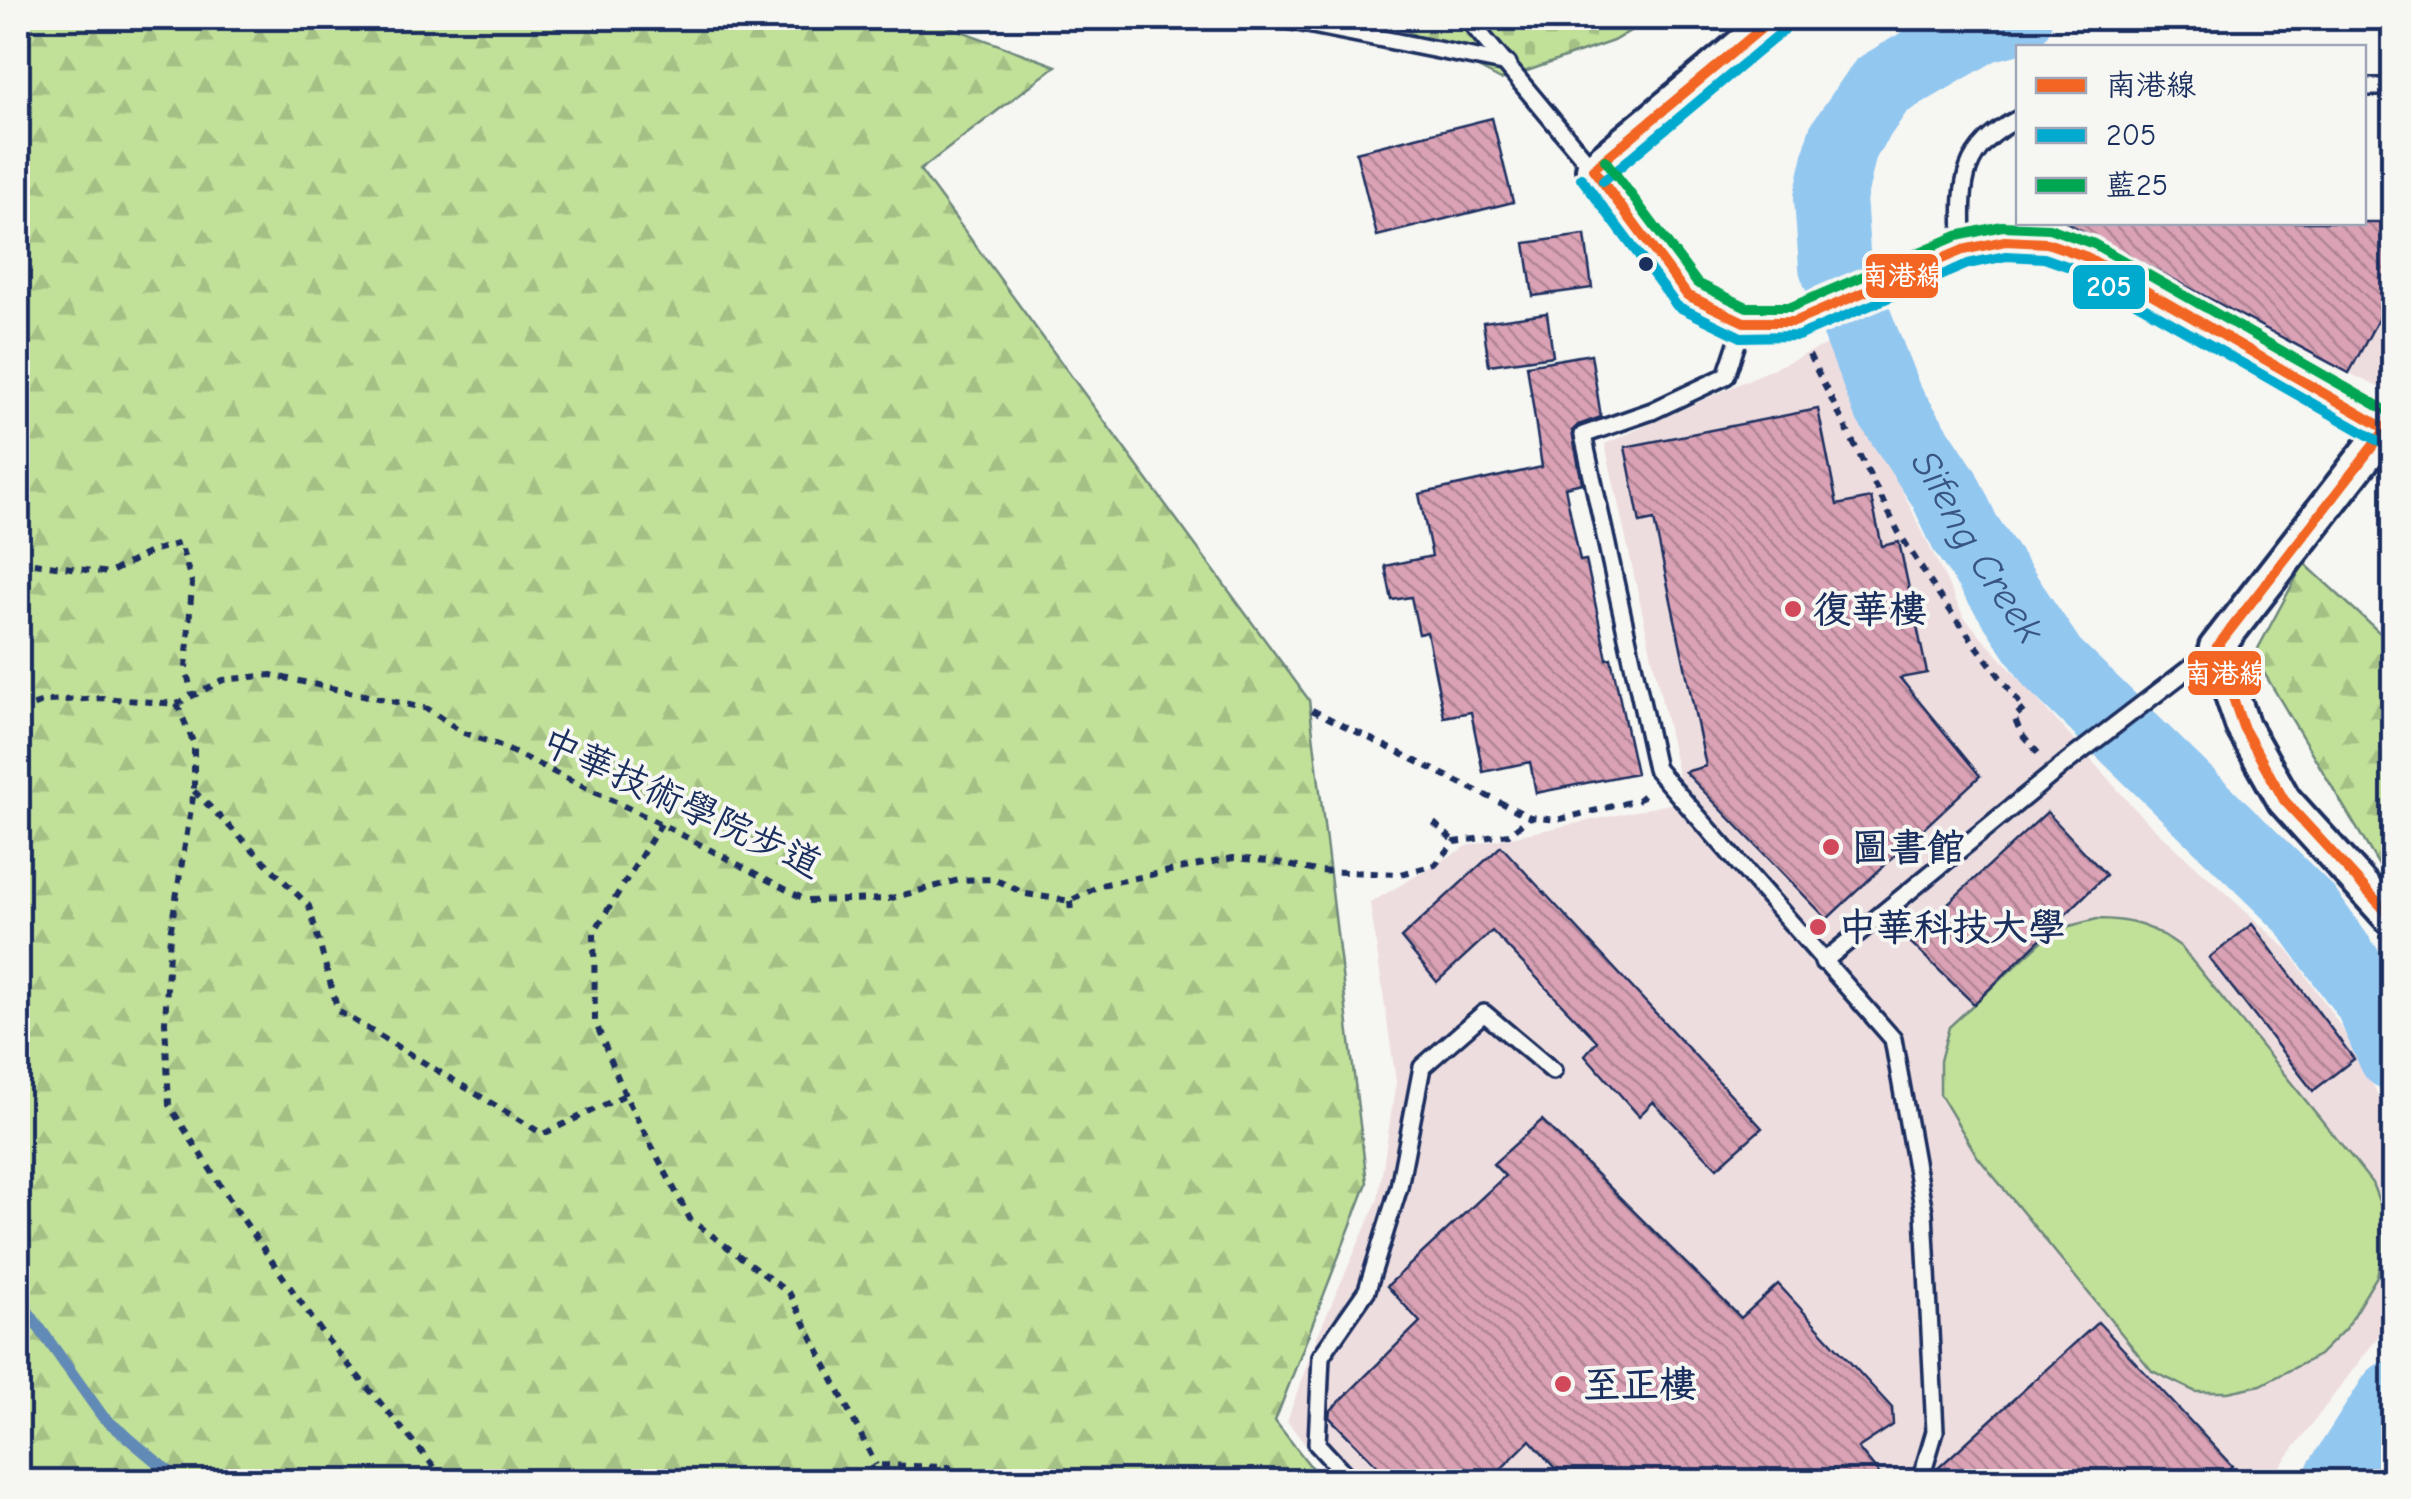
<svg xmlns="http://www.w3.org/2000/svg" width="2411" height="1499" font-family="'Comic Neue','LXGW WenKai TC',sans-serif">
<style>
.built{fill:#eedddf}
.forest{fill:url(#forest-firs);stroke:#6e887b;stroke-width:2.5}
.cemetery{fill:url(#cemetery-stones);stroke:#6e887b;stroke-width:2.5}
.garden{fill:#c1e098;stroke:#6e887b;stroke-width:2.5}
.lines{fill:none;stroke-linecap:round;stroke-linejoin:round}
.stream{stroke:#628ab6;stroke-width:12}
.river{stroke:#92c7f0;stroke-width:72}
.building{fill:url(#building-back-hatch);stroke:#1b2f5e;stroke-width:2.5}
.service-casing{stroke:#1b2f5e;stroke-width:22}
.minor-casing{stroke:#1b2f5e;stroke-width:40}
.path{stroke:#1b2f5e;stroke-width:6;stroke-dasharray:8 8;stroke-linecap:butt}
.service{stroke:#f6f6f2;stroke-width:15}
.minor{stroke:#f6f6f2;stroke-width:32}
.bus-1-casing{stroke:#f6f6f2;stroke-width:18}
.bus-2-casing{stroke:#f6f6f2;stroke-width:18}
.bus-3-casing{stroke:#f6f6f2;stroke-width:18}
.bus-1{stroke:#f26522;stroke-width:10}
.bus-2{stroke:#00a9ce;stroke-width:10}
.bus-3{stroke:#00a651;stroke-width:10}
.bus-dot{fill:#1b2f5e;stroke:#f6f6f2;stroke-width:4}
.poi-dot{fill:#d1495b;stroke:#f6f6f2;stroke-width:4}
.labels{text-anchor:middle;stroke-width:8;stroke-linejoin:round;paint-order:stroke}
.poi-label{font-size:38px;font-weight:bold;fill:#1b2f5e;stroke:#f6f6f2;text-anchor:start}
.street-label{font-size:38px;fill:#1b2f5e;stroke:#f6f6f2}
.water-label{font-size:40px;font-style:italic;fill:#395582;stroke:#f6f6f2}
.line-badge{stroke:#f6f6f2;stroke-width:4}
.badge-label{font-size:28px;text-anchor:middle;font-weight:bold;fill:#fff}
</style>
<defs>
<pattern id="forest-firs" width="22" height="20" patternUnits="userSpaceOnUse" patternTransform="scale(2.5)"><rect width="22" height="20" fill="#c1e098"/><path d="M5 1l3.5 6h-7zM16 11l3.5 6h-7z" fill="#a5c085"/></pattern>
<pattern id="cemetery-stones" width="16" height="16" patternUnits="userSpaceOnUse" patternTransform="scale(2.5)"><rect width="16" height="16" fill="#c1e098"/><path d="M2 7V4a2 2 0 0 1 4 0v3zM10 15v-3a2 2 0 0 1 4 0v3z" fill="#a5c085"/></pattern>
<pattern id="building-back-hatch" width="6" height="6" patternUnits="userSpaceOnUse" patternTransform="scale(2.5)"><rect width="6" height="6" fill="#daa2b4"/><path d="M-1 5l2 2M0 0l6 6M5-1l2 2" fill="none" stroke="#b08496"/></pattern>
</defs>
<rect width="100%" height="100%" fill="#f6f6f2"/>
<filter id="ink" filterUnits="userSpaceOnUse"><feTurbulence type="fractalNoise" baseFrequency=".01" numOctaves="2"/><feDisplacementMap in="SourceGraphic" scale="20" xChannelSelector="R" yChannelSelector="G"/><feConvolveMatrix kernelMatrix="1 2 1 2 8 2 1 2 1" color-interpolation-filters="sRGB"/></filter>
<g filter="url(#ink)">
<!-- built -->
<g class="built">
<polygon points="2393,290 2393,394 2349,373"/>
<polygon points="1830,343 1964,617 2142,817 2289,951 2361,1056 2393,1132 2393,1317 2269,1481 1333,1481 1287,1421 1316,1339 1378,1199 1396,1082 1370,903 1467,846 1684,801 1605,444"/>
</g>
<!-- forest -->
<g class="forest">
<polygon points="18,18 926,18 1056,66 920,170 1309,700 1367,1183 1275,1421 1322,1481 18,1481"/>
<polygon points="2304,563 2393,645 2393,889 2254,656"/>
</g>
<!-- cemetery -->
<polygon class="cemetery" points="1382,18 1652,18 1613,41 1501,80"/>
<!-- garden -->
<path class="garden" d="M2097,919C2130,919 2153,926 2180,946L2354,1160L2372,1183L2382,1209L2384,1248L2377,1276L2345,1329L2319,1355L2261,1385L2228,1392H2196L2152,1371L1977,1156L1940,1094V1061L1949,1027L2054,930Z"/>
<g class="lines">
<!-- stream -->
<polyline class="stream" points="18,1298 103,1417 181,1482"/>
<!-- river -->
<g class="river">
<path id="s1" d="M2016,18L1982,27L1881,86L1843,141L1830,198L1835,266L1887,401L1944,488L1965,533L2052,663L2304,908L2370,1000L2394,1055"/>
<polyline points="2339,1482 2394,1396"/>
</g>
</g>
<!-- building -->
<g class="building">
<polygon points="1492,118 1513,202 1377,236 1356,152"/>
<polygon points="2066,222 2394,222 2394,290 2349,373"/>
<polygon points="1585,235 1592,288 1533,296 1525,243"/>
<polygon points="1547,313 1553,356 1489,365 1483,322"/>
<polygon points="1591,354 1601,417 1578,425 1572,431 1582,483 1565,487 1580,561 1586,560 1607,659 1611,658 1636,773 1536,793 1530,762 1483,772 1471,712 1444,717 1427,632 1419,634 1411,597 1392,600 1385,566 1432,556 1419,494 1542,467 1527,365"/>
<polygon points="1818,409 1837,505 1871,498 1882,546 1899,542 1927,673 1900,678 1980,776 1827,919 1685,772 1706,766 1654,520 1640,523 1625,447"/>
<polygon points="2047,812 2106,875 1974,1004 1908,940"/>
<polygon points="1501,846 1762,1128 1717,1168 1653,1102 1639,1116 1585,1055 1597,1041 1492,931 1437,982 1401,938"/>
<polygon points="2252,924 2354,1059 2313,1091 2209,958"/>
<polygon points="1542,1120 1741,1318 1778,1284 1892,1408 1893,1425 1858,1448 1886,1482 1567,1482 1530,1440 1488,1482 1393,1482 1329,1417 1330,1411 1420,1322 1387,1286 1505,1176 1493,1164"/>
<polygon points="2098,1322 2232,1466 2216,1482 1932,1482 1935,1471"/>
</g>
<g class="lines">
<!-- service casing -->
<g class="service-casing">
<g id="service">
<polyline points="1277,18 1508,64"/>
<polyline points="1467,18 1593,169"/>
<polyline points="2364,87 2394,87"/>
<path d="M1963,250C1962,189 1956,150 2018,119"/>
<polyline points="1744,322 1726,376 1652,411 1583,435 1656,769 1893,1039 1924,1212 1935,1431 1920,1482"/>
<polyline points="1823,962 2067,762 2216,648"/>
<polyline points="1352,1482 1317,1444 1321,1356 1367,1290 1399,1187 1422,1067 1484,1013 1553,1071"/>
</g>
</g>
<!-- minor casing -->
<g class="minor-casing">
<g id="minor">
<polyline points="1774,18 1593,169 1687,295 1744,322 1794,322 1963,250 2005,241 2047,243 2087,257 2394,433"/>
<polyline points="2386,429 2216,648 2243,727 2284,800 2394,921"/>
</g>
</g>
<!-- path -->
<g class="path">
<polyline points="1809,355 1899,533 1940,597 2024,709 2014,717 2021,733 2038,753"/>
<polyline points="18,561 109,573 152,551 180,543 192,583 186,668 192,695"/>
<polyline points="177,704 194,744 194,791 170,934 165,1022 169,1105 233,1205 325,1337 447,1482"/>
<polyline points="18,710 47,701 102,698 177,704 223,680 271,675 428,709 461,732 498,745 661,824 808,901 888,899 959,880 994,879 1026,894 1070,901 1101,885 1233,858 1269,861 1316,871 1401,874 1435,865 1455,842 1509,834 1530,817 1557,820 1638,800 1645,794"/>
<polyline points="1312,710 1530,817"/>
<polyline points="194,791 309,906 338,1011 543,1134 625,1095 690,1219 790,1294 876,1465"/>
<polyline points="1434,823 1455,842"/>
<polyline points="1070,901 1071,912"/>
<polyline points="625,1095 595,1021 594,932 661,824"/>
<polyline points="855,1482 876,1465 949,1467 959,1482"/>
</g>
<!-- service -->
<use href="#service" class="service"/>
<!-- minor -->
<use href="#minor" class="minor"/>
<!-- bus-1 casing -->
<g class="bus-1-casing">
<g id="bus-1">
<polyline points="1593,169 1687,295 1744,322 1794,322 1963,250 2005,241 2047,243 2087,257 2386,429"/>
<polyline points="1593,169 1774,18"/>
<polyline points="2386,429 2216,648 2243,727 2284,800 2394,920"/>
</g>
</g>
<!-- bus-2 casing -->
<g class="bus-2-casing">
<g id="bus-2">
<polyline points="1581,178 1677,306 1741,337 1798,336 1968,264 2006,256 2044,258 2081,271 2387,446"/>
<polyline points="1603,181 1784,30"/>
</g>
</g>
<!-- bus-3 casing -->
<g class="bus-3-casing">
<polyline id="bus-3" points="1605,160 1697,283 1747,307 1791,307 1957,236 2002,226 2049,228 2094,244 2394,415"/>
</g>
<!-- bus-1 -->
<use href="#bus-1" class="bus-1"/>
<!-- bus-2 -->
<use href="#bus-2" class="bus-2"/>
<!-- bus-3 -->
<use href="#bus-3" class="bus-3"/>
</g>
</g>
<!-- markers -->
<circle class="bus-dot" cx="1646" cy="264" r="9"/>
<g class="poi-dot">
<circle cx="1793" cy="609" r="10"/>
<circle cx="1831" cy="847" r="10"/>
<circle cx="1818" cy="927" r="10"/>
<circle cx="1563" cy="1384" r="10"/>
</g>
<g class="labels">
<!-- poi labels -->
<g class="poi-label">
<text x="1813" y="622">復華樓</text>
<text x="1851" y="860">圖書館</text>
<text x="1838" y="940">中華科技大學</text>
<text x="1583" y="1397">至正樓</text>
</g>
<!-- street labels -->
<g class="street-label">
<text transform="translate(682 802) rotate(25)" y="13">中華技術學院步道</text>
</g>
<!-- water labels -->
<g class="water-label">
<text dy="14" stroke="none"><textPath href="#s1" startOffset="662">Sifeng Creek</textPath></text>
</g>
</g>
<g class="line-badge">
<rect x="1864" y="252" width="76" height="48" rx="10" fill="#f26522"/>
<rect x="2071" y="263" width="76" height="48" rx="10" fill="#00a9ce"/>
<rect x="2186" y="649" width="77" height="48" rx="10" fill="#f26522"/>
</g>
<g class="badge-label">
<text x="1902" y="285">南港線</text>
<text x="2109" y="296">205</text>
<text x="2225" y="683">南港線</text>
</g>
<!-- margin -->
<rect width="2411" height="1499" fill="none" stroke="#f6f6f2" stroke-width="60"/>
<rect x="30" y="30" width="2351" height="1439" fill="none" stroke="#1b2f5e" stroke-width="4" filter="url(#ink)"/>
<!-- legend -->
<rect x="2016" y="45" width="350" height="180" fill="#f6f6f2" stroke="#9ea6b7" stroke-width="2.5"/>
<rect x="2036" y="78" width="50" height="15" fill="#f26522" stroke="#9ea6b7" stroke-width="2.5"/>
<text x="2106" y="95" font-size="30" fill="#1b2f5e">南港線</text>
<rect x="2036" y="128" width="50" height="15" fill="#00a9ce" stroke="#9ea6b7" stroke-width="2.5"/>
<text x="2106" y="145" font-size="30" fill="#1b2f5e">205</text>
<rect x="2036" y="178" width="50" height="15" fill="#00a651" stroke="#9ea6b7" stroke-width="2.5"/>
<text x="2106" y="195" font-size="30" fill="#1b2f5e">藍25</text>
</svg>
